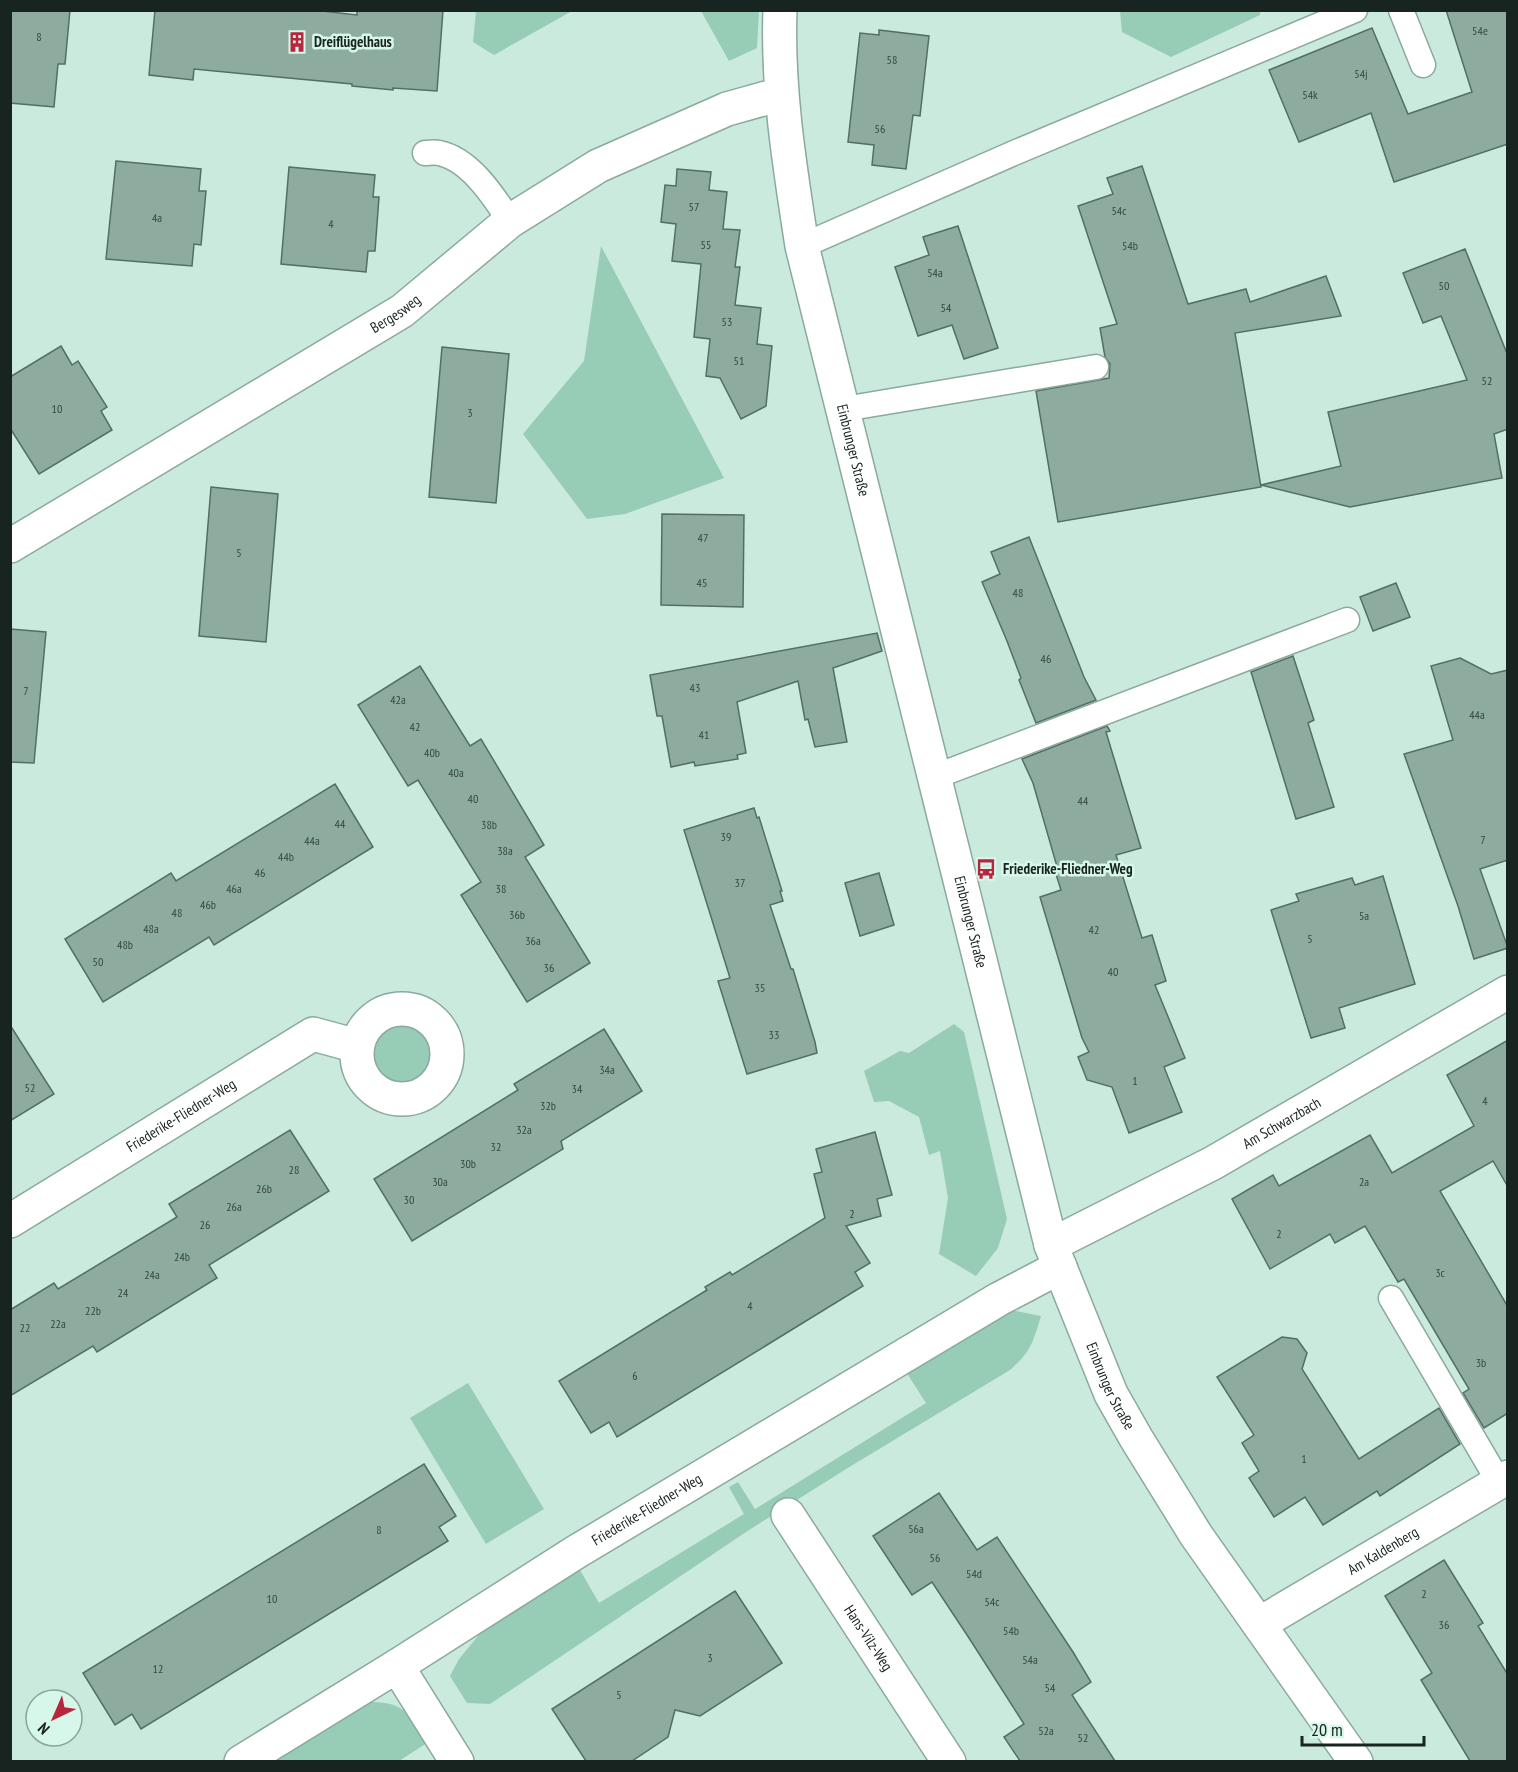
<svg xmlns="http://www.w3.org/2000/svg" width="1518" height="1772" font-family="'PT Sans Narrow',sans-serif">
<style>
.green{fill:#97ccb7}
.building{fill:#8dac9f;stroke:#536f64;stroke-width:1.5}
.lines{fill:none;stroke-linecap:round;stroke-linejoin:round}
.service-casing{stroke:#8ba99d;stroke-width:27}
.minor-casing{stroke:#8ba99d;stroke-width:36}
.tertiary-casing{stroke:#8ba99d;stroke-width:36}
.service{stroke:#fff;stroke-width:24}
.minor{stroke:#fff;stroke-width:33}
.tertiary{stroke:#fff;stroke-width:33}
.labels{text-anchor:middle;stroke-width:5;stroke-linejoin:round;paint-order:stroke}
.number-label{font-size:12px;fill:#35463f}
.poi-label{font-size:15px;font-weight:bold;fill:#18241f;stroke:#d7f7ea;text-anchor:start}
.street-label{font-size:15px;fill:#18241f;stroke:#d7f7ea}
</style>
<rect width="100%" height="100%" fill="#caeadd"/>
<!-- green -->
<g class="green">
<polygon points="476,11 476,10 572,11 494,55 473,42"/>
<polygon points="701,11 759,11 757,48 729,61"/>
<polygon points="1260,11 1260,15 1171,57 1122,32 1120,11"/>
<polygon points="601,246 724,478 625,514 587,519 523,434 584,361"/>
<polygon points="954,1024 964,1032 1007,1219 998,1248 976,1276 939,1254 948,1198 940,1151 929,1155 919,1117 889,1101 874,1102 864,1071 900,1051 909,1053"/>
<circle cx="402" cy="1053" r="29"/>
<path d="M1011,1310L1041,1316C1033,1342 1031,1352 1010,1370L851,1466L749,1530L490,1704L467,1703L450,1676L459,1659L483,1630L580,1570L599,1603L744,1514L729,1487L738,1482L755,1509L926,1403L908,1375V1368Z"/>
<polygon points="468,1383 544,1509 486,1544 410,1418"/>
<path d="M368,1702C405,1701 409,1715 430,1741L399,1761L268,1762Z"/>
</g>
<!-- building -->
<g class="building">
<polygon points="10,10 70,10 65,64 58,64 54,107 10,103"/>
<polygon points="155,10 313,10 357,15 357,10 443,10 437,91 393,88 393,90 352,86 352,84 194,69 193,80 149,75"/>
<polygon points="1446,10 1508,10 1508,144 1394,182 1371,113 1299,142 1269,70 1372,28 1408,114 1472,92"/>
<polygon points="879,30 929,36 920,116 913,115 906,169 872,165 874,145 848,142 860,33 879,35"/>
<polygon points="116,161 201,169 199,191 206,191 201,245 194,244 192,266 106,259"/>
<polygon points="1142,166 1188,304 1246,289 1250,302 1326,276 1341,316 1235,333 1261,487 1058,522 1036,391 1109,378 1110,364 1105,357 1100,328 1117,324 1078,206 1113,194 1107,178"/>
<polygon points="289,167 375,175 373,197 379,197 375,251 368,251 366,272 281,264"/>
<polygon points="677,169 711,172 709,190 727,192 723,229 740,230 735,267 740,267 735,305 761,308 757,344 772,346 766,406 741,419 720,378 706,376 710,339 694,337 701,264 672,261 676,224 661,222 665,185 676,186"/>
<polygon points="958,226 998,348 964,359 952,325 918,336 895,267 929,255 923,237"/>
<polygon points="1465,249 1508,356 1508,429 1494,434 1502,478 1350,507 1261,485 1341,466 1328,412 1467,380 1441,316 1423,323 1403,273"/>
<polygon points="61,346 72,365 78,361 107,407 101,411 112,430 39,474 10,428 10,377"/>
<polygon points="442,347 509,354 496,503 429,497"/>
<polygon points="211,487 278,494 266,642 199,636"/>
<polygon points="662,514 744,515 743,607 661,605"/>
<polygon points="1029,537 1084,677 1096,700 1036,723 1019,680 1021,678 1007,641 982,582 1000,574 991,552"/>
<polygon points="1396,583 1410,617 1373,631 1360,597"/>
<polygon points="10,629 46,632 34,763 10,762"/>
<polygon points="877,633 882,651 833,668 847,742 815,747 808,719 805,720 798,681 737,702 746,753 737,755 738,759 695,766 694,762 671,767 662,716 657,716 650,675"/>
<polygon points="1293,656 1314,720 1308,723 1334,807 1296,819 1251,672"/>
<polygon points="1460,658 1491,674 1508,670 1508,860 1480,869 1508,948 1474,959 1458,906 1404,754 1453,740 1431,666"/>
<polygon points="420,666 470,746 481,739 544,845 525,857 590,963 527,1002 461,895 481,882 418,780 408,786 358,705"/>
<polygon points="1107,726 1110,731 1106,732 1141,848 1116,855 1142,938 1152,935 1166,981 1155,985 1185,1058 1164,1067 1182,1112 1129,1133 1112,1087 1087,1080 1078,1057 1089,1052 1082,1038 1040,897 1061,890 1055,871 1058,870 1033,783 1022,759"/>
<polygon points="335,784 373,847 214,945 209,937 103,1002 65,939 171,873 176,881"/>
<polygon points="754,808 757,818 759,817 782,891 780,891 783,901 770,905 791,969 793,969 815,1042 817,1053 747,1074 718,981 730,978 684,830"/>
<polygon points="879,873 894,925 860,936 845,883"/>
<polygon points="1383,876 1415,984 1339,1008 1345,1028 1311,1038 1271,910 1299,901 1296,894 1352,878 1355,885"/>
<polygon points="10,1025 54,1094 10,1121"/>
<polygon points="604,1029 642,1091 561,1141 563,1149 412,1241 374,1179 518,1090 514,1084"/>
<polygon points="1508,1040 1508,1187 1493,1161 1440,1191 1508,1307 1508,1413 1484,1428 1463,1393 1469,1389 1404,1279 1398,1282 1365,1226 1335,1243 1330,1234 1270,1269 1232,1199 1273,1175 1279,1186 1370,1135 1392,1173 1474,1126 1447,1075"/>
<polygon points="290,1130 329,1191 209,1265 217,1278 97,1352 93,1346 10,1396 10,1310 54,1283 58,1289 177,1217 169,1204"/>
<polygon points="875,1132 892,1195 877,1199 881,1216 846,1226 870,1263 855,1272 863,1286 617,1437 609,1422 591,1433 559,1381 707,1290 705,1287 730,1272 732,1275 825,1218 814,1174 822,1172 816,1149"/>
<polygon points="1282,1337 1297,1339 1307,1353 1302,1369 1359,1459 1439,1408 1460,1444 1380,1496 1377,1491 1323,1525 1305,1497 1274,1517 1249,1478 1259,1471 1242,1443 1254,1435 1217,1377"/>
<polygon points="424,1464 456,1516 439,1527 448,1541 141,1729 132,1714 115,1725 83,1673"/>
<polygon points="939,1493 977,1550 997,1537 1073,1652 1091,1682 1072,1695 1115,1761 1020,1761 1004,1737 1024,1724 969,1638 932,1582 912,1595 873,1536"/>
<polygon points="1444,1560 1483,1623 1478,1626 1508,1675 1508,1761 1470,1761 1421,1680 1432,1673 1385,1596"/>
<polygon points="735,1591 782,1663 700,1716 675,1710 668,1737 632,1761 586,1761 552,1709"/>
</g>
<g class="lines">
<!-- service casing -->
<g class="service-casing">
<g id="service">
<polyline points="1401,10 1423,65"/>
<path d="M425,153C429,153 435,152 439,153C470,159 494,197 510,221"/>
<polyline points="802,246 1014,153 1355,10"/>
<polyline points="844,409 1096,367"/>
<polyline points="934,777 1347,620"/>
<polyline points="1391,1298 1499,1482"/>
</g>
</g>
<!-- minor casing -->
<g class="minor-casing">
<g id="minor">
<path id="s1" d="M10,546L402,311L510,221L598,166L727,109L781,94"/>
<circle cx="402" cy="1054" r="45"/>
<path id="s2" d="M10,1221L313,1034L357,1046"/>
<path id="s3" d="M1051,1245L1213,1163L1508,992"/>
<path id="s4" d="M788,1515L949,1762"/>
<path id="s5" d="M1259,1624L1508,1477"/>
<polyline points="397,1666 457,1762"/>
<path id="s6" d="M241,1762L397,1666L576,1552L999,1299L1060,1267"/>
</g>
</g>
<!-- tertiary casing -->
<g class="tertiary-casing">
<g id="tertiary">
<path id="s7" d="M780,10C777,90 790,168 802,246L1051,1245L1111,1394L1136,1438L1196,1535L1356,1762"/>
</g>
</g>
<!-- service -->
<use href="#service" class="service"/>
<!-- minor -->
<use href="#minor" class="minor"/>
<!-- tertiary -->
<use href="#tertiary" class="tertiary"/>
</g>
<!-- icons -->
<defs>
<g id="building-bare" transform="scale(1.62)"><path d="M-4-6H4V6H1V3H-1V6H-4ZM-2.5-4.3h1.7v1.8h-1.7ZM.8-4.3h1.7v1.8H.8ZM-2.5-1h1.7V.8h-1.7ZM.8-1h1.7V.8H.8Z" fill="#b7263d" stroke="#d7f7ea" stroke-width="2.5" paint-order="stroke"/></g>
<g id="bus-bare" transform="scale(1.62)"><path d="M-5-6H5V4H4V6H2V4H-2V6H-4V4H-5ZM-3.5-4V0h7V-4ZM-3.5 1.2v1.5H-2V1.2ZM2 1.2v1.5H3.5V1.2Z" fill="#b7263d" stroke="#d7f7ea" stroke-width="2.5" paint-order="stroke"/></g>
</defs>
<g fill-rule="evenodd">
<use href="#building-bare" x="297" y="42"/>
<use href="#bus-bare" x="986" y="869"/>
</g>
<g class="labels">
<!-- number labels -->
<g class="number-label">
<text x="1480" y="35">54e</text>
<text x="39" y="41">8</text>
<text x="892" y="64">58</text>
<text x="1361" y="78">54j</text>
<text x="1310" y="99">54k</text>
<text x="880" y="133">56</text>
<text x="694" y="211">57</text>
<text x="1119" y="215">54c</text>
<text x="157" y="222">4a</text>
<text x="331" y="228">4</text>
<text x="706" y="249">55</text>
<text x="1130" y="250">54b</text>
<text x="935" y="277">54a</text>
<text x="1444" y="290">50</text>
<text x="946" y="312">54</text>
<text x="727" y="326">53</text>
<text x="739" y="365">51</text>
<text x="1487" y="385">52</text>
<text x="57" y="413">10</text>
<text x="470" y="417">3</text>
<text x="703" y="542">47</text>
<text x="239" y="557">5</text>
<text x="702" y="587">45</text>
<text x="1018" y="597">48</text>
<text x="1046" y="663">46</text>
<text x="695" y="692">43</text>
<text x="26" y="695">7</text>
<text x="398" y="704">42a</text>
<text x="1477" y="719">44a</text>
<text x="415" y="731">42</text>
<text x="704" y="739">41</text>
<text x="432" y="757">40b</text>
<text x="456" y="777">40a</text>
<text x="473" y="803">40</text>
<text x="1083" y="805">44</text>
<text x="340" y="828">44</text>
<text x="489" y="829">38b</text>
<text x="726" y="841">39</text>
<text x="1483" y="844">7</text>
<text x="312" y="845">44a</text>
<text x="505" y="855">38a</text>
<text x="286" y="861">44b</text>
<text x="260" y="877">46</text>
<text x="740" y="887">37</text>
<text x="234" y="893">46a</text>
<text x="501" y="893">38</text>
<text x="208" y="909">46b</text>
<text x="177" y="917">48</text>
<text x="517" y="919">36b</text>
<text x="1364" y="920">5a</text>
<text x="151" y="933">48a</text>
<text x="1094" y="934">42</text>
<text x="1310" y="943">5</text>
<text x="533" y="945">36a</text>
<text x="125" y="949">48b</text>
<text x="98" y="966">50</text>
<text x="549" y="972">36</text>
<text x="1113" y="976">40</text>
<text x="760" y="992">35</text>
<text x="774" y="1039">33</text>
<text x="607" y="1074">34a</text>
<text x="1135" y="1085">1</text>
<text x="30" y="1092">52</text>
<text x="577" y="1093">34</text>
<text x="1485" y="1105">4</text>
<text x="548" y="1110">32b</text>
<text x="524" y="1134">32a</text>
<text x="496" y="1151">32</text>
<text x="468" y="1168">30b</text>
<text x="294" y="1174">28</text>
<text x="440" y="1186">30a</text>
<text x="1364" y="1186">2a</text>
<text x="264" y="1193">26b</text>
<text x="409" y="1204">30</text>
<text x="234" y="1211">26a</text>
<text x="852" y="1218">2</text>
<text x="205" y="1229">26</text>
<text x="1279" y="1238">2</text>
<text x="182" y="1261">24b</text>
<text x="1440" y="1277">3c</text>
<text x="152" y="1279">24a</text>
<text x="123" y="1297">24</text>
<text x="750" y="1310">4</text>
<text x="93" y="1315">22b</text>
<text x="58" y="1328">22a</text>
<text x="25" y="1332">22</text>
<text x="1481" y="1367">3b</text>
<text x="635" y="1380">6</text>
<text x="1304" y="1463">1</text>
<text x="916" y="1533">56a</text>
<text x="379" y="1534">8</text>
<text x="935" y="1562">56</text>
<text x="974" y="1578">54d</text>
<text x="1424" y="1598">2</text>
<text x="272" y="1603">10</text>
<text x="992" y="1606">54c</text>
<text x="1444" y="1629">36</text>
<text x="1011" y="1635">54b</text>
<text x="710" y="1662">3</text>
<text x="1030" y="1664">54a</text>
<text x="158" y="1673">12</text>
<text x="1050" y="1692">54</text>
<text x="619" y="1699">5</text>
<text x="1046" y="1735">52a</text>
<text x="1083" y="1742">52</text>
</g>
<!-- poi labels -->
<g class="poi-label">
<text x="314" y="47">Dreiflügelhaus</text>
<text x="1003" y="874">Friederike-Fliedner-Weg</text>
</g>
<!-- street labels -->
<g class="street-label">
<text dy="5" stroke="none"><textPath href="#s1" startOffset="450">Bergesweg</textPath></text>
<text dy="5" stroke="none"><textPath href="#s7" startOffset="448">Einbrunger Straße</textPath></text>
<text dy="5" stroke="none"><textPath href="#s7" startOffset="934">Einbrunger Straße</textPath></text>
<text dy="5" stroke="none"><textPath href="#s2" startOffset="201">Friederike-Fliedner-Weg</textPath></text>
<text dy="5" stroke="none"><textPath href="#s3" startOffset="261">Am Schwarzbach</textPath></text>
<text dy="5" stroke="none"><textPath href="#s7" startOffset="1420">Einbrunger Straße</textPath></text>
<text dy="5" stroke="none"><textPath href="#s6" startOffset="478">Friederike-Fliedner-Weg</textPath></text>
<text dy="5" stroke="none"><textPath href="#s5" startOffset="144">Am Kaldenberg</textPath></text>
<text dy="5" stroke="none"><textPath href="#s4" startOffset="147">Hans-Vilz-Weg</textPath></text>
</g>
</g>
<!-- border -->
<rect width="1518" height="1772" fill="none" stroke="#18241f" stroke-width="24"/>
<!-- north arrow -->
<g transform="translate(54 1718) rotate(224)"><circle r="28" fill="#d7f7ea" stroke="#8ba399" stroke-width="1.5"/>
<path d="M0-4.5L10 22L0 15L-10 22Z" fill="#b7263d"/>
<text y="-9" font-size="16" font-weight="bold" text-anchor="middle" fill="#18241f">N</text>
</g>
<!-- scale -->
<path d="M1302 1736v9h122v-9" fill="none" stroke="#18241f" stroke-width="3"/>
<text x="1311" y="1736" font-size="18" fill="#18241f" stroke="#d7f7ea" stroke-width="4.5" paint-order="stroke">20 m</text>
</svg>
